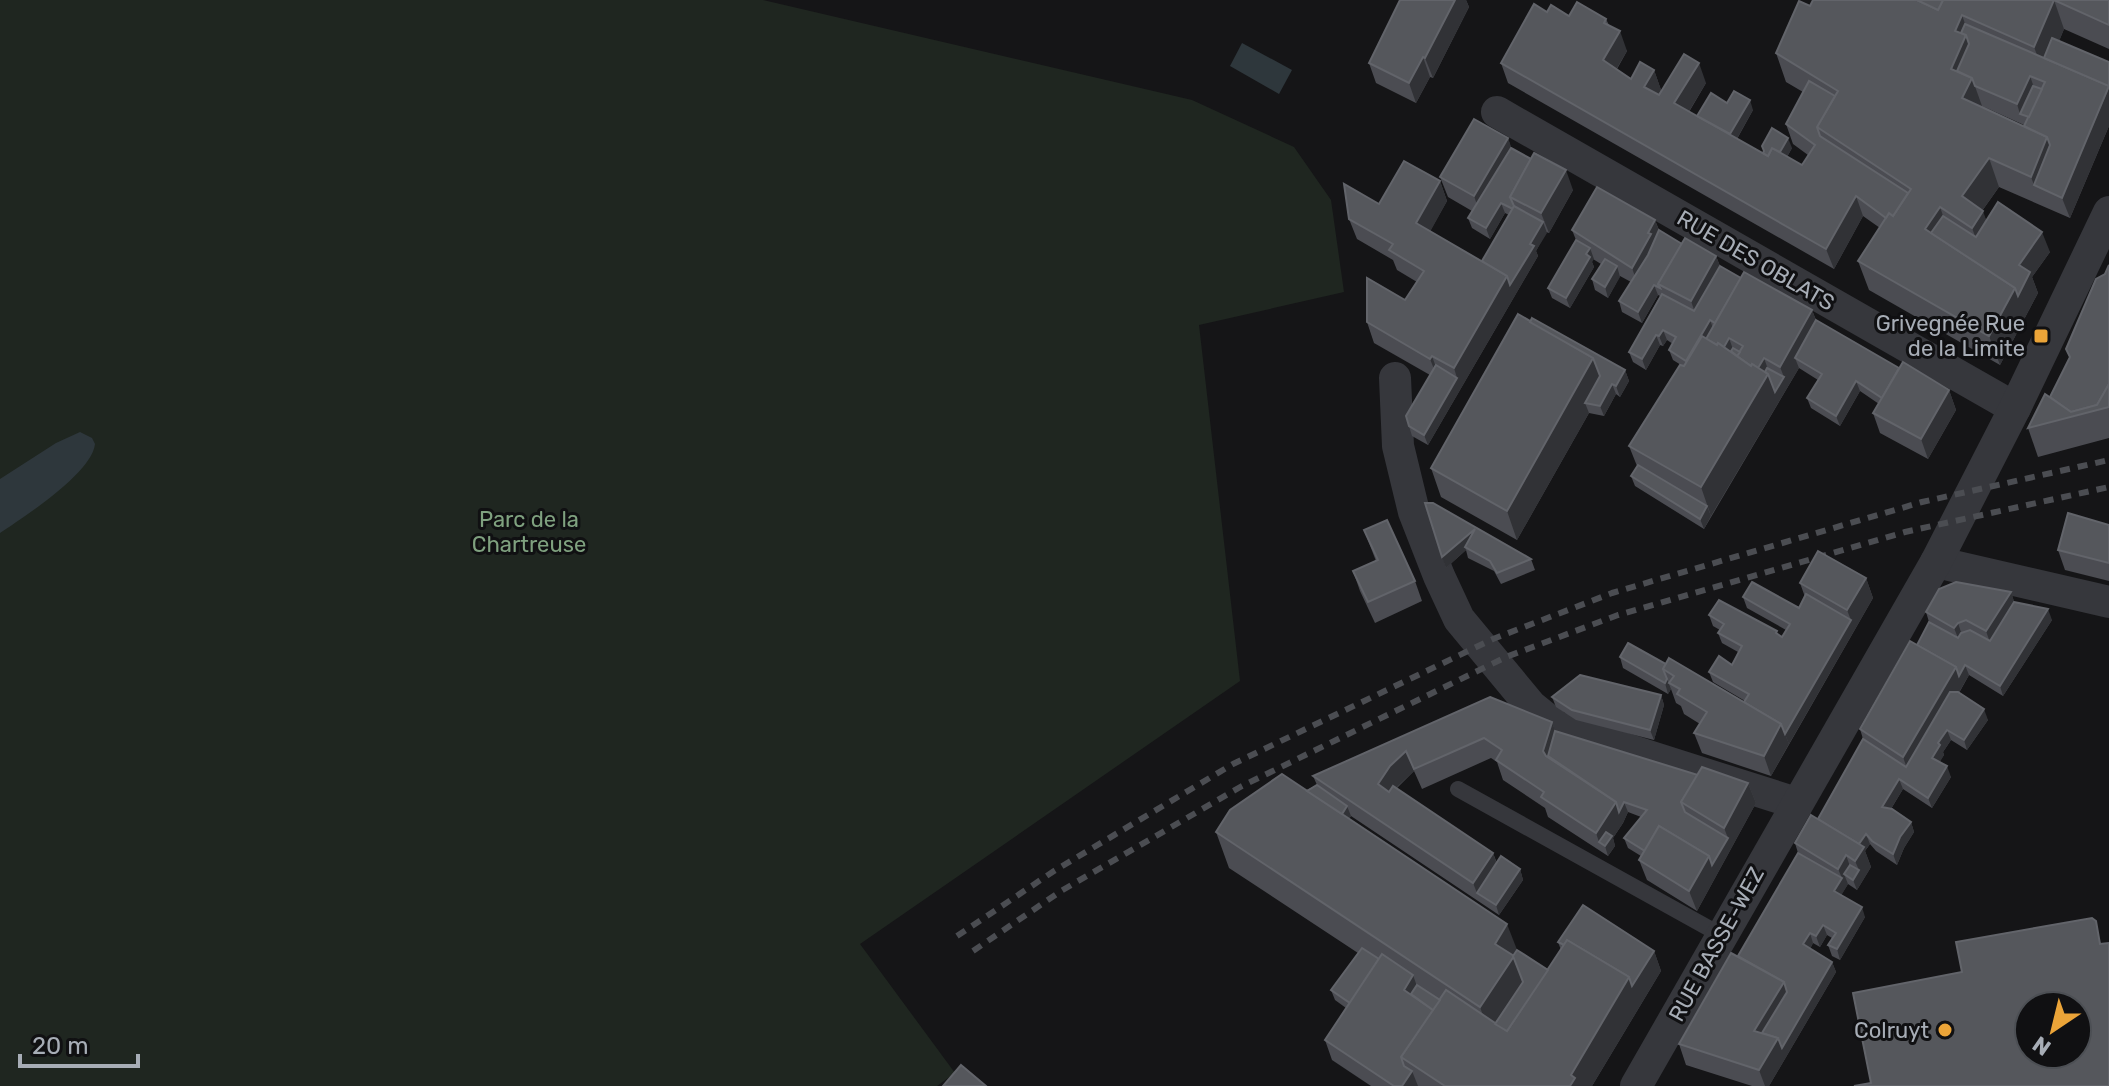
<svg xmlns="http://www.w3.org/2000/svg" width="2109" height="1086" font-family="Rubik,sans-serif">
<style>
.green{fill:#1f2620}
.water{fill:#2e373c}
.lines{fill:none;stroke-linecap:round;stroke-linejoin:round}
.service{stroke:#36373c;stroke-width:16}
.minor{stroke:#36373c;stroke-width:32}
.rail{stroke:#4b4d52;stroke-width:6;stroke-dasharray:10 8;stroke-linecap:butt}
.wall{fill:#4b4c52;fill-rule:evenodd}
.shaded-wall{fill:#313236}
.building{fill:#55575c;stroke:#62646a;stroke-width:2;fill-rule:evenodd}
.poi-dot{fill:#eba438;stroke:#101012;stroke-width:3}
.labels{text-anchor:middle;stroke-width:6;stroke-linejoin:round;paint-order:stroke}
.street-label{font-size:22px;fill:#a7adb6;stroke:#101012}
.poi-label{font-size:22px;fill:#a7adb6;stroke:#101012;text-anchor:end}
.park-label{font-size:22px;fill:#7fa17f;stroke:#101012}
</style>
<rect width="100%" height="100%" fill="#151517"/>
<!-- green -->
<polygon class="green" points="0,0 763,0 1192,100 1294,147 1331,200 1344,292 1199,325 1240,681 860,944 955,1073 937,1086 0,1086"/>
<!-- water -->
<g class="water">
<polygon points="1242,43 1292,70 1279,94 1230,66"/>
<path d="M80,432L92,438L95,444C92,473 24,517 0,533V479L56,443Z"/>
</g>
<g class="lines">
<!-- service -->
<polyline class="service" points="1458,789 1721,935"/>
<!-- minor -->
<g class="minor">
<polyline points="1497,112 2015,408"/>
<polyline points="1395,378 1398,446 1414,512 1439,576 1459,619 1531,706 1557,727 1796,803"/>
<polyline points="1936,562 2109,602"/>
<polyline points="1636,1086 1936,562 2015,408 2109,212"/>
</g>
<!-- rail -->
<g class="rail">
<polyline points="957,936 1054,871 1233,764 1493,639 1612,593 1922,502 2109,460"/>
<polyline points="973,951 1061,891 1242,786 1506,657 1618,615 1905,532 2109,487"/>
</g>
</g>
<!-- wall -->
<g class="wall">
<polygon points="1400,0 1466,0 1469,7 1433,78 1430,77 1416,103 1376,83 1369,63"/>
<path d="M1813,0H2109V49L2064,29L2059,41L2109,62V126L2070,218L1999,187L1982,211L1986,220L2050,252L2032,277L2038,293L2000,365L1869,290L1858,261L1880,228L1863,216L1834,269L1508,83L1501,63L1547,12L1569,16L1606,19L1609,25L1627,51L1617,69L1631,79L1654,70L1661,90L1706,83L1689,112L1697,116L1727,103L1753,110L1737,139L1763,153L1792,148L1787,157L1802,165L1808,155L1793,144L1786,124L1803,92L1786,82L1776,53L1810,6ZM1982,106L2024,125H2025L2024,126Z"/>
<polygon points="1508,138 1511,148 1573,190 1549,233 1546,232 1536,251 1538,256 1428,445 1412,436 1406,416 1430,375 1374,343 1367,322 1405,300 1417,282 1397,270 1393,260 1357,239 1349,219 1379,204 1440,181 1447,201 1430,231 1482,261 1509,215 1505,213 1490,239 1472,228 1468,218 1472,211 1448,197 1440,177"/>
<polygon points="1655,220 1659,230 1682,244 1716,256 1720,266 1741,278 1812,310 1816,320 1899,368 1949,390 1956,410 1928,459 1880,433 1873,413 1879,404 1860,391 1840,426 1811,408 1807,398 1818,380 1799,368 1704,529 1635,486 1631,476 1637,466 1629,446 1681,365 1673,360 1669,350 1673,344 1667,340 1663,346 1660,345 1646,370 1633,362 1629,352 1660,296 1658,295 1642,323 1622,312 1619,301 1631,282 1620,276 1608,298 1595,290 1592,279 1601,264 1593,259 1592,262 1594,267 1570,308 1552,298 1548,288 1576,240 1572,230"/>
<polygon points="2109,265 2109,438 2038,457 2028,428 2050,397 2070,359 2066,349"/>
<polygon points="1625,370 1629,381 1620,397 1616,394 1604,416 1589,413 1517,540 1441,497 1431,468"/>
<polygon points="1425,503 1531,559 1535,570 1501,584 1494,571 1468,558 1466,550 1446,568"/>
<polygon points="2109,525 2109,581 2065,570 2058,550"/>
<polygon points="1364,530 1415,581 1422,601 1375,623 1360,591 1353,571 1376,561"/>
<polygon points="1866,578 1873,598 1771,776 1702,753 1694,733 1700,724 1684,714 1681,706 1676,703 1671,689 1668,694 1623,668 1620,657 1666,664 1744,702 1745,701 1713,682 1709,672 1732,665 1738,652 1722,643 1718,633 1720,630 1713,626 1709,615 1779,635 1782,637 1786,630 1747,608 1743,597 1799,608 1805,597 1800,583"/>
<polygon points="2011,592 2014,602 2052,620 2003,696 1969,675 1959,693 1988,720 1967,750 1951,740 1943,752 1944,755 1939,762 1951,777 1932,808 1903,789 1891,809 1911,822 1914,832 1904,848 1897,865 1876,851 1870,844 1865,851 1871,867 1857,890 1848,884 1841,895 1865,917 1840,960 1832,956 1828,945 1832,938 1827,935 1820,947 1813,943 1810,949 1832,962 1836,972 1769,1086 1752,1086 1686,1065 1679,1044 1738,956 1798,853 1795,843 1818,819 1863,739 1860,729 1917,645 1929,622 1926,612"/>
<polygon points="1661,695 1664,705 1654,740 1576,720 1556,707 1552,697"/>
<polygon points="1552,722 1555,731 1698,775 1748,783 1756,803 1697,911 1647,880 1639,860 1641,856 1628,848 1624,838 1641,817 1628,812 1623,823 1613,838 1615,846 1608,856 1548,817 1545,808 1503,780 1497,762 1491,758 1422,789 1414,771 1396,789 1493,853 1497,863 1520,869 1523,880 1499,915 1351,816 1349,819 1517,950 1548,970 1561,950 1558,942 1654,951 1661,971 1592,1086 1371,1086 1332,1060 1325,1040 1346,1008 1335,1000 1331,990 1358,953 1229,868 1216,832 1317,785 1313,776"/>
</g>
<!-- shaded-wall -->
<g class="shaded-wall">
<polygon points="1455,0 1466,0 1469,7 1433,78 1425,58"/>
<polygon points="2054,0 2064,29 2045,76 2034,47"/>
<polygon points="1962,15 1972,44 1961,97 1951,69 1955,31"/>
<polygon points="1620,31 1627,51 1610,80 1603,60"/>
<polygon points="1423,57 1430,77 1416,103 1409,83"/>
<polygon points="1699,63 1706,83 1682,123 1674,103"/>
<polygon points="1654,70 1661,90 1651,107 1644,87"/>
<polygon points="2030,76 2037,96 2020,114 2017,104"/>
<polygon points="1972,78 1982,106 1973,127 1962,98"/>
<polygon points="2109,88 2109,126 2070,218 2062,198"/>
<polygon points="1750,100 1753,110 1730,151 1726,140"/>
<polygon points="2047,137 2057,166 2034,185 2031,177"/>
<polygon points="1508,138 1515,158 1481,216 1474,196"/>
<polygon points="1788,138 1792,148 1776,176 1772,166"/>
<polygon points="1989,158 1999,187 1972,225 1962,196"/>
<polygon points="1566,170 1573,190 1549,233 1541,213"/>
<polygon points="1440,181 1447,201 1424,243 1416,223"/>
<polygon points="1856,196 1863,216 1834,269 1826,249"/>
<polygon points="1501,203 1505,213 1490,239 1486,228"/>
<polygon points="1940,207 1950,236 1928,238 1925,229"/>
<polygon points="1983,211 1993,240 1983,257 1972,228"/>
<polygon points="1655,220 1663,241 1639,288 1632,268 1648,233"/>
<polygon points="1543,222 1547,233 1536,251 1538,256 1428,445 1424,435 1457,378 1454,368 1507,276 1530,244"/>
<polygon points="2042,232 2050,252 2032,277 2038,293 2000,365 1989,336 2019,265"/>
<polygon points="1590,248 1594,259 1592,262 1594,267 1570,308 1566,298"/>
<polygon points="1716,256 1724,276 1698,321 1691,301"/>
<polygon points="1617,266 1620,277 1608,298 1605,287"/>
<polygon points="1654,285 1658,295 1642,323 1638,312"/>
<polygon points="1812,310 1820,331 1795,358 1799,368 1711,516 1701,487 1754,374 1764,358 1771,378 1784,377 1780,367"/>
<polygon points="1710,320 1714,331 1686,361"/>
<polygon points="1663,330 1667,340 1663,346 1659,336"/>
<polygon points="1656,335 1660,345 1646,370 1642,359"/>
<polygon points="1729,338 1736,358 1720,354"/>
<polygon points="1432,356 1439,376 1438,379 1430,359"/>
<polygon points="1593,358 1604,387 1585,403 1589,413 1517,540 1507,511"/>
<polygon points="1625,370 1629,381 1620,397 1616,386"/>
<polygon points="1856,381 1860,391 1840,426 1836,416"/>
<polygon points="1612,384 1616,394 1604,416 1600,406"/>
<polygon points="1949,390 1956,410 1928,459 1921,439"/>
<polygon points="1707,506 1711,516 1704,529 1700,519"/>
<polygon points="1475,529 1465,547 1466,550 1446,568 1442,557"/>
<polygon points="1866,578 1873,598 1789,744 1785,734 1851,620 1847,610"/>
<polygon points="2011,592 2018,613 1993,651 1986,631"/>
<polygon points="2048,609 2052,620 2003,696 2000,686"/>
<polygon points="1958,623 1965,644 1962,648 1954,628"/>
<polygon points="1965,665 1969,675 1910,777 1903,757 1956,667"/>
<polygon points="1667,679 1671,689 1668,694 1665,683"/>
<polygon points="1661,695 1664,705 1654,740 1650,730"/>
<polygon points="1984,709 1988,720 1967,750 1964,740"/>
<polygon points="1552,722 1559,742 1551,766 1543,751"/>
<polygon points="1781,724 1789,744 1771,776 1764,756"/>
<polygon points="1947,730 1951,740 1943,752 1944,755 1936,769 1932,758 1938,743"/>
<polygon points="1406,751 1414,771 1398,786 1385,804 1378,784 1390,766"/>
<polygon points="1947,766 1951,777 1932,808 1928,798"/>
<polygon points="1899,779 1903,789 1886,817 1882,807"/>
<polygon points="1748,783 1756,803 1697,911 1689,891 1709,856 1728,838 1724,828"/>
<polygon points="1616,802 1624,802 1628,812 1623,823 1613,838 1615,846 1608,856 1605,846 1599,842 1596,833"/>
<polygon points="1347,806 1351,816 1336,836 1332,826"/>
<polygon points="1911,822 1914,832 1904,848 1897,865 1893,854 1900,837"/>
<polygon points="1866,834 1870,844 1865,851 1871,867 1857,890 1853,880 1859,870 1855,861 1856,849"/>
<polygon points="1493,853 1500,873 1477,893 1473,883"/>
<polygon points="1846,855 1853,875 1844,874 1848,884 1838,901 1834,891 1842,878 1838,869"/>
<polygon points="1520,869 1523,880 1499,915 1496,905"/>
<polygon points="1862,907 1865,917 1840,960 1837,949"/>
<polygon points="1507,924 1521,960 1527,993 1489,1033 1480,1007 1495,944"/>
<polygon points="1823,925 1827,935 1820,947 1816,936"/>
<polygon points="1810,933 1813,943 1807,955 1803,944"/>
<polygon points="1654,951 1661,971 1592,1086 1570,1086 1571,1075 1629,977"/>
<polygon points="1832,962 1836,972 1769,1086 1765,1086 1759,1070 1778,1038"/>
<polygon points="1413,975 1420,995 1415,1004 1404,990"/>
<polygon points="1784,982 1791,1002 1766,1043 1754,1031"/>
<polygon points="1412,1071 1418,1086 1402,1086"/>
</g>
<!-- building -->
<g class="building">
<polygon points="1400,0 1455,0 1425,58 1423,57 1409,83 1369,63"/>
<polygon points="1813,0 1917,0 1938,10 1943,0 2054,0 2034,47 1962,15 1955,31 1966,35 1951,69 1972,78 1962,98 2047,137 2031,177 1989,158 1962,196 1983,211 1972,228 1940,207 1925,229 2015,288 1989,336 1858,261 1889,213 1893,216 1911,189 1817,127 1838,91 1776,53 1799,1 1810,6"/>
<polygon points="1917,0 1943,0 1938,10"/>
<polygon points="2054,0 2109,0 2109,25"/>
<polygon points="1577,2 1606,19 1604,23 1620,31 1603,60 1631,79 1640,62 1654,70 1644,87 1659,95 1684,54 1699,63 1674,103 1768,156 1772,148 1802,165 1815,145 1786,124 1809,81 1835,96 1817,127 1820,136 1908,193 1893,216 1889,213 1886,218 1856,196 1826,249 1501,63 1534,4 1547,12 1551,5 1569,16"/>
<polygon points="1965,24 2109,86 2062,198 2034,185 2050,145 2047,137 2024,126 2045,82 2030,76 2017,104 1975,86 1972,78 1957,71 1969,44 1966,35 1961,33"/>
<polygon points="2052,38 2109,62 2109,86 2044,58"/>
<polygon points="2033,86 2042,89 2029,117 2020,114"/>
<polygon points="1734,91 1750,100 1730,134 1697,116 1711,93 1727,103"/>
<polygon points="1474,119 1508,138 1474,196 1440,177"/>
<polygon points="1772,128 1788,138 1780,152 1772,148 1768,156 1763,153 1764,151 1762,146"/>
<polygon points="1511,148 1531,159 1510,197 1514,206 1513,209 1501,203 1486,228 1468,218"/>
<polygon points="1534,153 1566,170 1541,213 1510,197"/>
<polygon points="1404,161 1440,181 1416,223 1507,276 1454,368 1432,356 1430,359 1367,322 1367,278 1405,300 1424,271 1389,250 1393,244 1349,219 1344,184 1379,204"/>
<polygon points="1597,187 1655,220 1648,233 1651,234 1632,268 1572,230"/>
<polygon points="1998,202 2042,232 2019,265 2030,272 2018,296 2015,288 1931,233 1943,216 1976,237"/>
<polygon points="1514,206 1543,222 1530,244 1534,246 1510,285 1507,276 1482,261"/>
<polygon points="1659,230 1682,244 1658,284 1660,288 1654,285 1638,312 1619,301 1648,255"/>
<polygon points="1685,238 1716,256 1691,301 1658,284"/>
<polygon points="1576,240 1590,248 1586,254 1590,257 1566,298 1548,288"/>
<polygon points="1605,259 1617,266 1605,287 1592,279"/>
<polygon points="2109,265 2109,384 2097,405 2071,412 2050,397 2070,357 2066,349 2096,279 2105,274"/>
<polygon points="1720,266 1741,278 1715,323 1710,320 1686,361 1669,350 1676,337 1663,330 1659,336 1656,335 1642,359 1629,352 1662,294 1694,311"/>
<polygon points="1744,272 1812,310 1780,367 1764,358 1758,368 1752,364 1751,366 1737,356 1743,346 1729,338 1724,347 1718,343 1717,345 1706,339"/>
<polygon points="1518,314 1593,358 1507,511 1431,468"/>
<polygon points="1532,318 1625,370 1616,386 1612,384 1600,406 1585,403 1600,376 1593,358 1530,322"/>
<polygon points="1816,320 1899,368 1882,398 1856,381 1836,416 1807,398 1822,374 1795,358"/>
<polygon points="1702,336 1717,345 1718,343 1751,366 1752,364 1768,374 1701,487 1629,446 1680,365 1684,366"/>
<polygon points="1733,348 1740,352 1737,356 1731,351"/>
<polygon points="1903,362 1949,390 1921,439 1873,413"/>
<polygon points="1436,365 1457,378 1424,435 1409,426 1406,416"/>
<polygon points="1767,368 1784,377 1775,392 1768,374 1765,372"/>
<polygon points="2109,384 2109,407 2028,428 2045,394 2071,412 2097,405"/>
<polygon points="1638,465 1707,506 1700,519 1631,476"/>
<polygon points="1425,503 1433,503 1531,559 1497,573 1490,561 1465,547 1475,529 1442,557"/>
<polygon points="2068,513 2109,525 2109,563 2058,550"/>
<polygon points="1387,520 1415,581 1368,602 1353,571 1378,560 1364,530"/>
<polygon points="1818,551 1866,578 1847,610 1800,583"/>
<polygon points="1752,582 1799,608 1806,594 1851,620 1785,734 1781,724 1744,702 1749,694 1709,672 1719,656 1732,665 1742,646 1718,633 1724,624 1709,615 1719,600 1777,631 1776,633 1782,637 1790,624 1743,597"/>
<polygon points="1956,582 2011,592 1986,631 1966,620 1958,623 1954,628 1926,612 1939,589"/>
<polygon points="2014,602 2048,609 2000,686 1965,665 1959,676 1956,667 1917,645 1929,622 1958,638 1961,633 1970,630 1990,641"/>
<polygon points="1910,641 1956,667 1903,757 1860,729"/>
<polygon points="1628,643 1666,664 1663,669 1667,679 1665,683 1620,657"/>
<polygon points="1669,658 1781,724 1764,756 1694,733 1707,712 1677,694 1680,689 1669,683 1674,676 1663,669"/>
<polygon points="1580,675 1661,695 1650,730 1572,710 1552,697"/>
<polygon points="1950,692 1958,692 1984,709 1964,740 1947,730 1938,743 1940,745 1932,758 1947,766 1928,798 1899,779 1882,807 1892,809 1911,822 1900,837 1893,854 1872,841 1866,834 1859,844 1818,819 1863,739 1906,767"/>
<polygon points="1490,697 1552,722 1543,751 1546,756 1616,802 1596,833 1541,797 1544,792 1496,760 1502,750 1484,738 1414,769 1406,751 1390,766 1378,784 1389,792 1393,786 1493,853 1473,883 1313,776"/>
<polygon points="1555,731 1698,775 1681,802 1685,812 1728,838 1712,865 1709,856 1659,826 1645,851 1624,838 1647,810 1624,802 1619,812 1616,802 1548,756"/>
<polygon points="1702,767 1748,783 1724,828 1681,802"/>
<polygon points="1282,774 1507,924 1495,944 1514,956 1480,1007 1216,832 1230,810"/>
<polygon points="1317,785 1347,806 1342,814 1307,791"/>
<polygon points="1811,815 1864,847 1855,861 1846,855 1838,869 1795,843"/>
<polygon points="1659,826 1709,856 1689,891 1639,860"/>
<polygon points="1606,832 1612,836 1605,846 1599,842"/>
<polygon points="1798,853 1842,878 1834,891 1862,907 1837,949 1828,945 1836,933 1823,925 1816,936 1810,933 1803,944 1832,962 1782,1048 1778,1038 1762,1033 1787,992 1784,982 1738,956"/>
<polygon points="1501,856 1520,869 1496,905 1477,893"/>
<polygon points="1850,865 1859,870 1853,880 1844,874"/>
<polygon points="1583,905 1654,951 1632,986 1629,977 1567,940 1564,945 1558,942"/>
<path d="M2092,918L2096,921L2100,944L2109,943V1086H1854L1871,1083L1853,993L1962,972L1956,942ZM2029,1006H2077V1054H2029Z"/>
<polygon points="1567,940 1629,977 1571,1075 1575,1078 1570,1086 1445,1086 1401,1057 1446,990 1507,1031"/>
<polygon points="1362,948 1379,959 1350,1003 1331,990"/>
<polygon points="1517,950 1548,970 1507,1031 1495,1024 1523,982 1513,956"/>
<polygon points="1731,953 1784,982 1754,1031 1778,1038 1759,1070 1679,1044"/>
<polygon points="1382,954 1413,975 1404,990 1433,1010 1401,1057 1404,1066 1412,1071 1402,1086 1394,1086 1325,1040"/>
<polygon points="1417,985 1440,1000 1433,1010 1411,994"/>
<polygon points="961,1065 986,1086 943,1086"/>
</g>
<!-- markers -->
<g class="poi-dot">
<rect x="2033" y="328" width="16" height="16" rx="4"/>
<circle cx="1945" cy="1030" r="8"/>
</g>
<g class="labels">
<!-- street labels -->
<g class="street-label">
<text transform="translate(1756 260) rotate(30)" y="8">RUE DES OBLATS</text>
<text transform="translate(1716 944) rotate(-61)" y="8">RUE BASSE-WEZ</text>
</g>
<!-- poi labels -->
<g class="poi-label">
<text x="2025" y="331">Grivegnée Rue<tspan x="2025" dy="25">de la Limite</tspan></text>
<text x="1929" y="1038">Colruyt</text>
</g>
<!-- park labels -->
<g class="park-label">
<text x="529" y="527">Parc de la<tspan x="529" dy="25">Chartreuse</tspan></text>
</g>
</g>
<!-- north arrow -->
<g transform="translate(2053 1030) rotate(215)"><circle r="38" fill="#101012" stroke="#4c4f54" stroke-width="2"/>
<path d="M0-6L14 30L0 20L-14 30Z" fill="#eba438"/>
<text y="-12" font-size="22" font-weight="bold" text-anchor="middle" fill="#a7adb6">N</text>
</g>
<!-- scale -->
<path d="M20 1054v12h118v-12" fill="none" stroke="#a7adb6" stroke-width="4"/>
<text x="32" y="1054" font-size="24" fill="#a7adb6" stroke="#101012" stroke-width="6" paint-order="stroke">20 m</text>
</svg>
